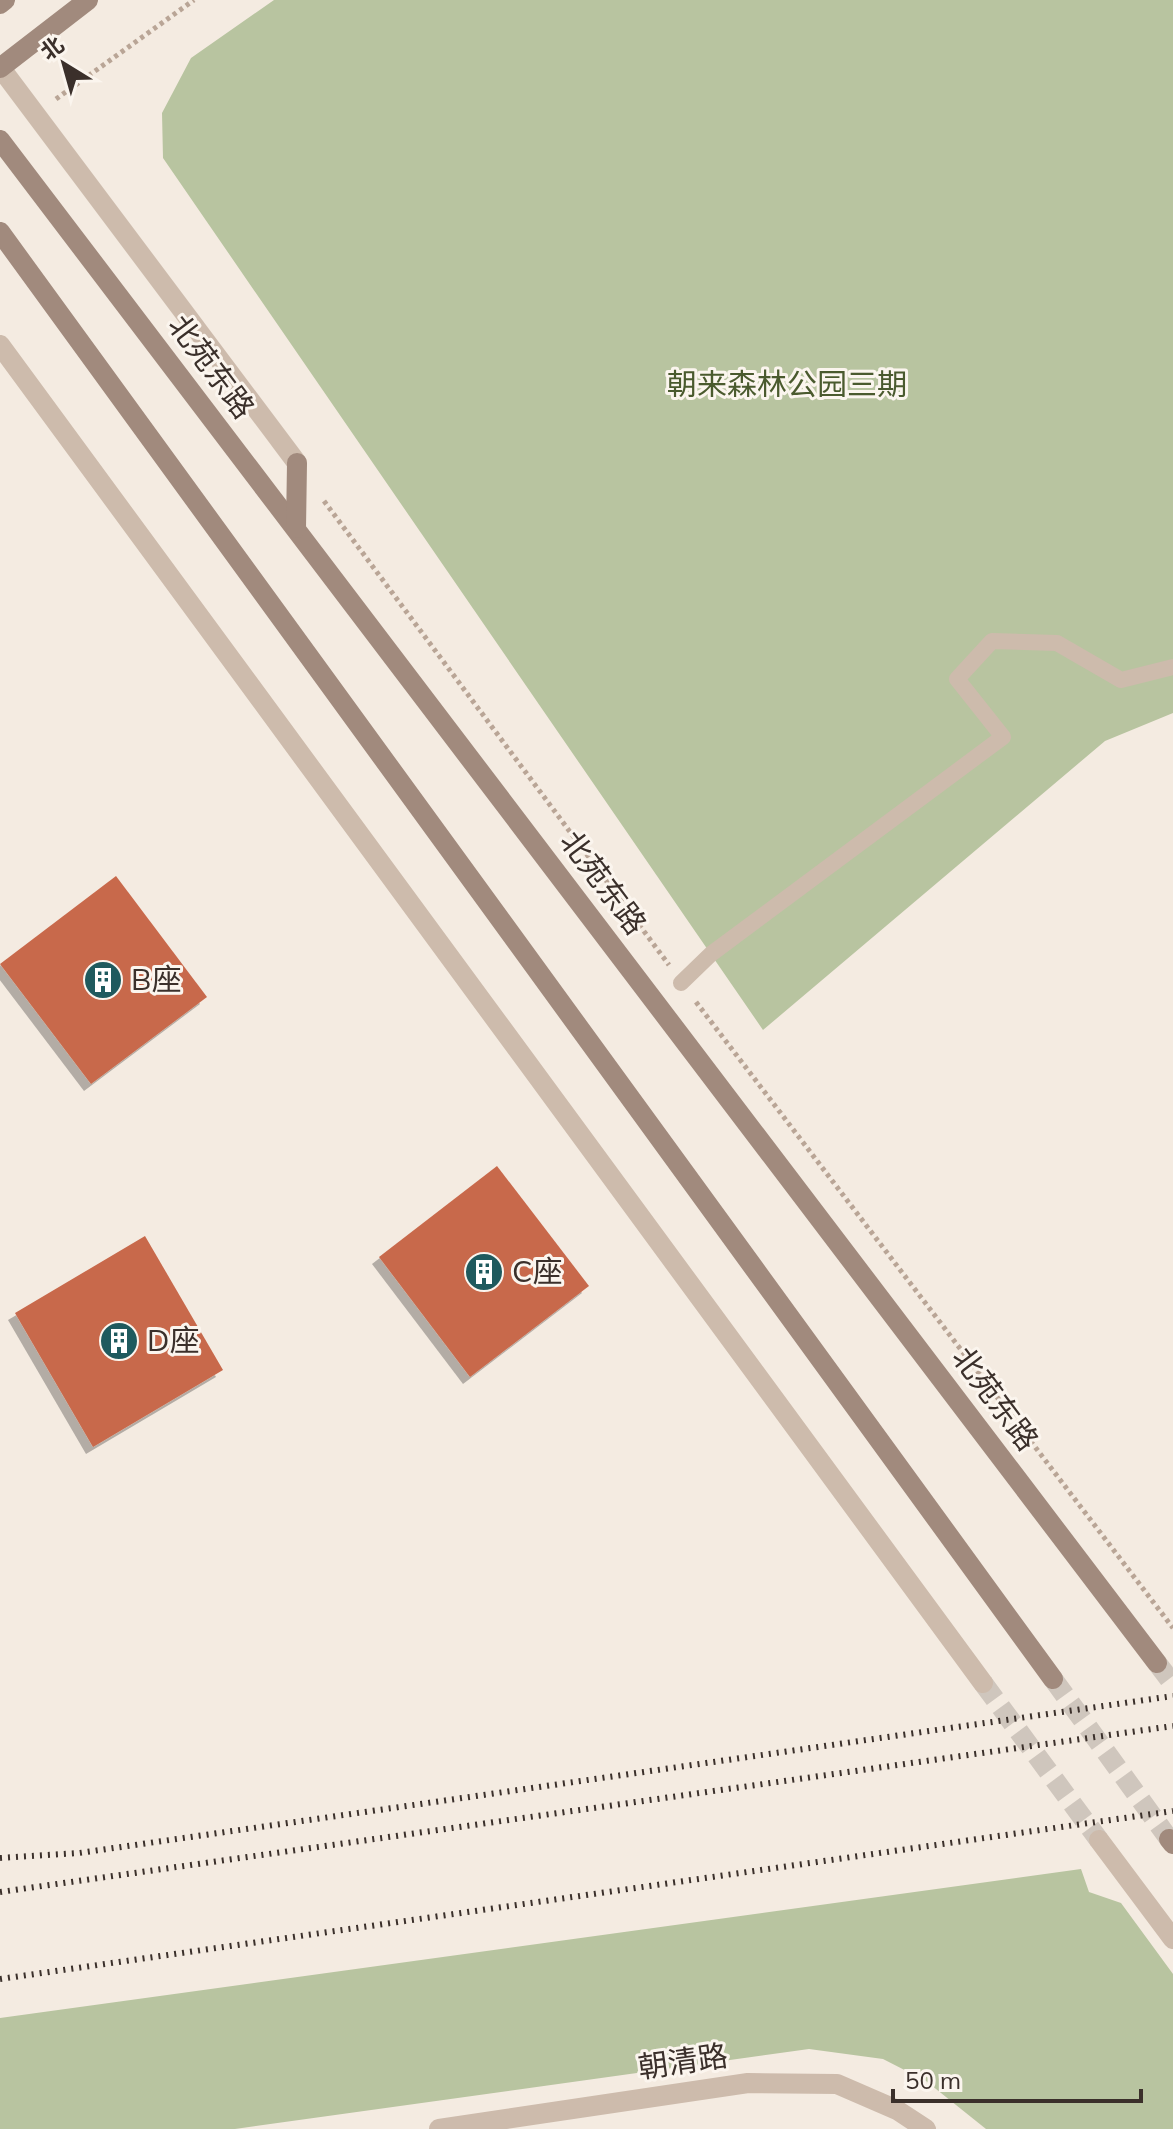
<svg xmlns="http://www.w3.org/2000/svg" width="1173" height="2129" font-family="Mulish,'Noto Sans SC',sans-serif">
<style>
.green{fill:#b8c4a0}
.building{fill:#c8694b;filter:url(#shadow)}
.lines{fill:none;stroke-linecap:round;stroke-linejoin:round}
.street-tunnel{stroke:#cfc6bd;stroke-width:20;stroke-dasharray:20 10;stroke-linecap:butt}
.secondary-tunnel{stroke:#cfc6bd;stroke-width:20;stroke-dasharray:20 10;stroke-linecap:butt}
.path{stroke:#b9a596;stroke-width:5;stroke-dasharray:4 4;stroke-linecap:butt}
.lane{stroke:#cdbbac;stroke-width:16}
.street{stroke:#cdbbac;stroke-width:20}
.secondary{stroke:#a18a7d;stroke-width:20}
.rail{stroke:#3b302b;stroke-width:6;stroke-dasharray:2 6;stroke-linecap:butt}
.labels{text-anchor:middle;stroke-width:6;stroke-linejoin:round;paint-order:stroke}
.street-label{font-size:30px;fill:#3b302b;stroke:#fbf5ee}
.park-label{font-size:30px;fill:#4a5a2e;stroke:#fbf5ee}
.poi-label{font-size:30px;fill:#3b302b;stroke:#fbf5ee;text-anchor:start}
</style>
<defs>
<filter id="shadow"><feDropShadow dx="-7" dy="7" stdDeviation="0" flood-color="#0004"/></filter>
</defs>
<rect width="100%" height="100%" fill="#f4ebe1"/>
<!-- green -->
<g class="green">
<polygon points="274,0 1173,0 1173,713 1105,741 763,1030 163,158 162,113 191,58"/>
<polygon points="1081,1869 1089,1892 1121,1903 1173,1974 1173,2129 986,2129 926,2081 883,2059 809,2049 235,2129 0,2129 0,2018"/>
</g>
<!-- building -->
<g class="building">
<polygon points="116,876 207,997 91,1084 0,964"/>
<polygon points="497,1166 589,1286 470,1377 379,1257"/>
<polygon points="145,1236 223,1370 93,1447 15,1313"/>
</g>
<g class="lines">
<!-- street-tunnel -->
<polyline class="street-tunnel" points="983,1683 1099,1840"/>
<!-- secondary-tunnel -->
<g class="secondary-tunnel">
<polyline points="1157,1663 1173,1684"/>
<polyline points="1053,1679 1169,1839"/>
</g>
<!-- path -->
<g class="path">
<polyline points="56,99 194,0"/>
<polyline points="324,501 669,965"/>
<polyline points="696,1002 1173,1628"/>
</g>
<!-- lane -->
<polyline class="lane" points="681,983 711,954 1003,737 957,679 992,641 1057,643 1121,680 1173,667"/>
<!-- street -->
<g class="street">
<polyline points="0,67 297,463"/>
<polyline points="0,345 983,1683"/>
<polyline points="1099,1840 1173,1939"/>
<polyline points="439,2129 748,2083 837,2084 897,2110 926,2129"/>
</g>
<!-- secondary -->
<g class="secondary">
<polyline points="0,4 5,0"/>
<polyline points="0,68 88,0"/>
<polyline points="0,140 1157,1663"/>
<polyline points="0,232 1053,1679"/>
<polyline points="296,528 297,463"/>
<polyline points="1169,1839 1173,1844"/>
</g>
<!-- rail -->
<g class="rail">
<polyline points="0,1858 79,1853 1173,1696"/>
<polyline points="0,1892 1173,1726"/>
<polyline points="0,1979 1173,1811"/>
</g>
</g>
<!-- icons -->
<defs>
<g id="building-disc" transform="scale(2)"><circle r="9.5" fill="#1f5a5e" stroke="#fbf5ee"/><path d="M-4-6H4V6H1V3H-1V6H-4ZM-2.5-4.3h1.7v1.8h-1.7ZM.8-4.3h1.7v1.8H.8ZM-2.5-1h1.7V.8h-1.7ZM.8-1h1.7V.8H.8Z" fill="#fff"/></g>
</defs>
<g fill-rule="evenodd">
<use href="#building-disc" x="103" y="980"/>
<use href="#building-disc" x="484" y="1272"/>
<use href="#building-disc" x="119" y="1341"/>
</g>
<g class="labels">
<!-- street labels -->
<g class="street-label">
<text transform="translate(211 367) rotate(53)" y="10">北苑东路</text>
<text transform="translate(603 883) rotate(53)" y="10">北苑东路</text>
<text transform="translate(995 1399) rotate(53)" y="10">北苑东路</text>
<text transform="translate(683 2062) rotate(-8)" y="10">朝清路</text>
</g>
<!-- park labels -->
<g class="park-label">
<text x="787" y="395">朝来森林公园三期</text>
</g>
<!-- poi labels -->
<g class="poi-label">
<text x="131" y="990">B座</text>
<text x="512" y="1282">C座</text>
<text x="147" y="1351">D座</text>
</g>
</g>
<!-- north arrow -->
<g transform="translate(64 64) rotate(323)" stroke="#fbf5ee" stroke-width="6" paint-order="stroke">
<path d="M0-6L14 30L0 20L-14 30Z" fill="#3b302b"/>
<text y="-12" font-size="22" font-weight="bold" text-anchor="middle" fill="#3b302b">北</text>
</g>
<!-- scale -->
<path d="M893 2089v12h248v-12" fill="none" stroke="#3b302b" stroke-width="4"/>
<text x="905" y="2089" font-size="24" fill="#3b302b" stroke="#fbf5ee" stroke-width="6" paint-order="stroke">50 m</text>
</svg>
